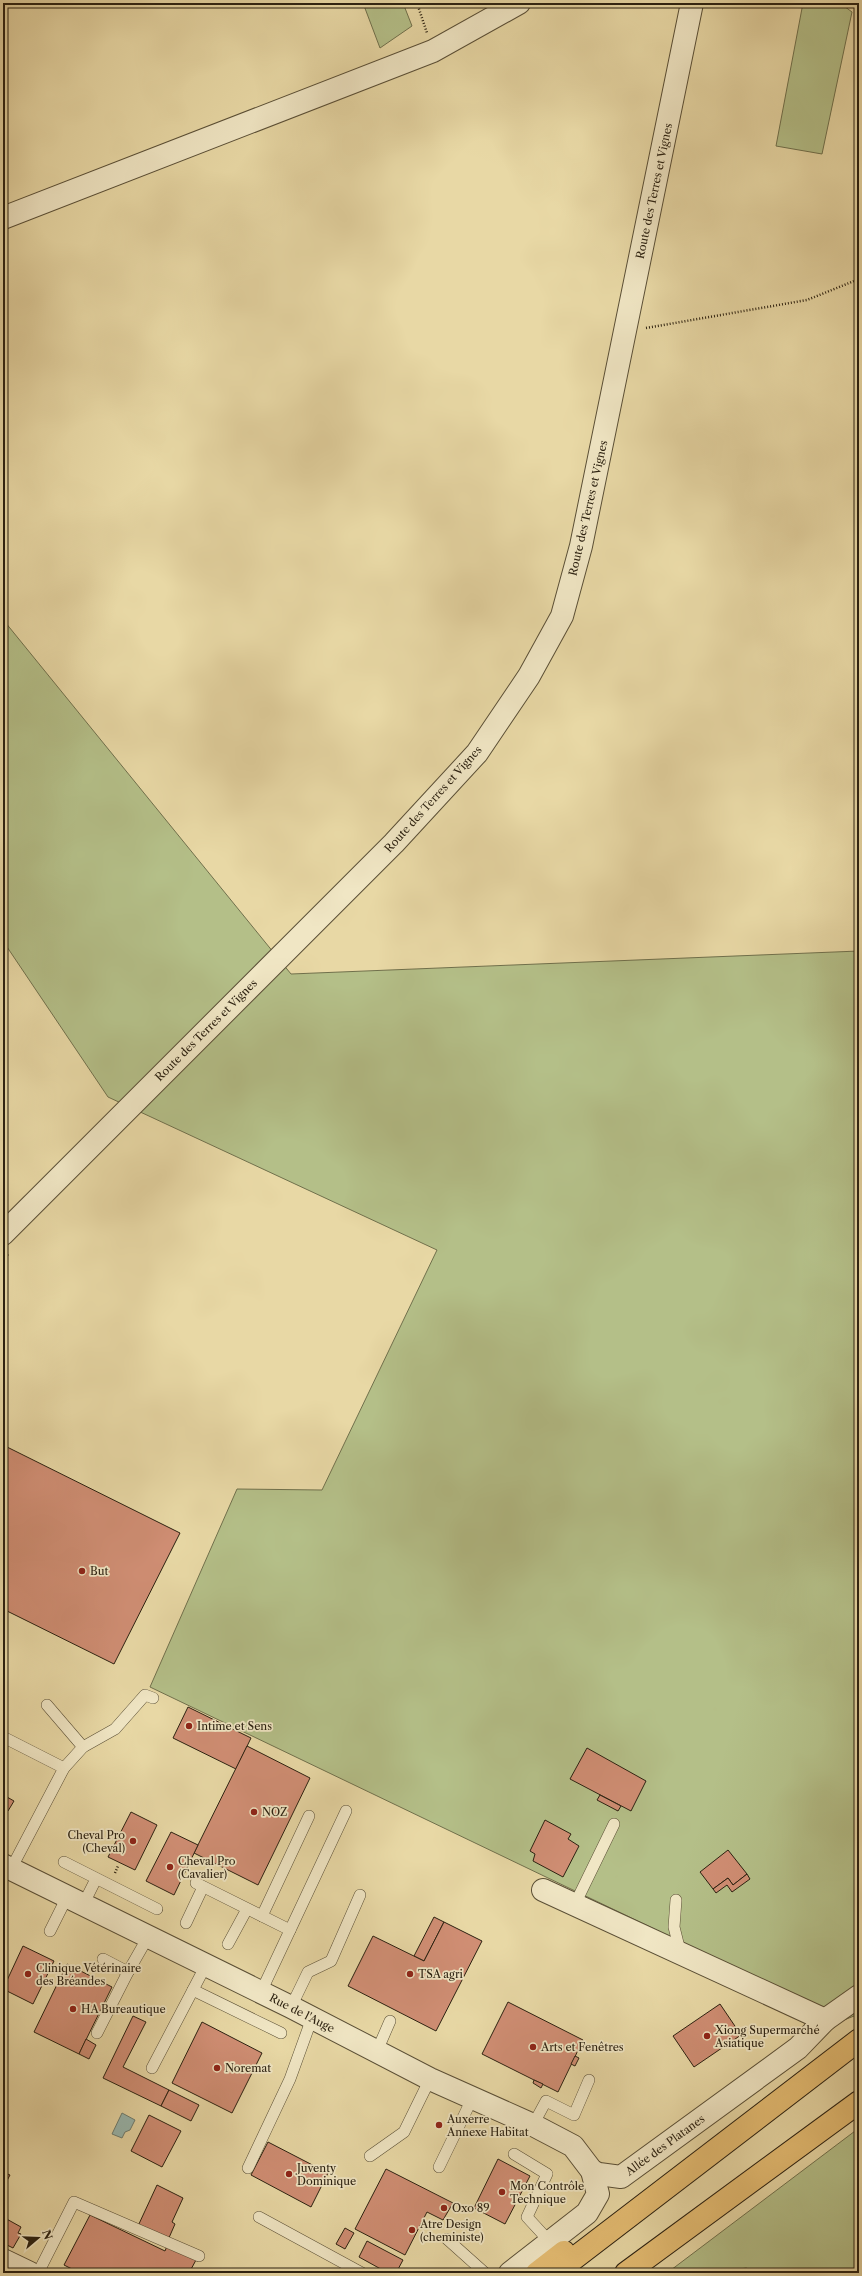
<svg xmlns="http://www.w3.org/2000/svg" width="862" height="2276" font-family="'Libre Caslon Text',serif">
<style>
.green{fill:#b4bf88;stroke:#70704c}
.water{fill:#99b8af;stroke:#6d7c70}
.building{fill:#d08e74;stroke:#2b2111}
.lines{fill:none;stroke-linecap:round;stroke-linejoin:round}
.service-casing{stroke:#5a4f36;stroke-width:12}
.minor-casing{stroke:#5a4f36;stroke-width:24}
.primary-casing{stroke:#2b2111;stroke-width:24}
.path{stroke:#2b2111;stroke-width:2.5;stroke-dasharray:1 2;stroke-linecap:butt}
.service{stroke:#f0e6c4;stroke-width:11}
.minor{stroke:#f0e6c4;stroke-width:22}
.primary{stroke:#e4bc72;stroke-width:22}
.poi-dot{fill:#8f2418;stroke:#f0e6c4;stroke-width:1.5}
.labels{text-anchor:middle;stroke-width:3.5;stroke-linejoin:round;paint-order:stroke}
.street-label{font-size:11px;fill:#2b2111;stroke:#f0e6c4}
.poi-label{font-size:11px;fill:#2b2111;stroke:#f0e6c4;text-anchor:start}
</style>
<rect width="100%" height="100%" fill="#e8d8a5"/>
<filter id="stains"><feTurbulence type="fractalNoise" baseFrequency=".005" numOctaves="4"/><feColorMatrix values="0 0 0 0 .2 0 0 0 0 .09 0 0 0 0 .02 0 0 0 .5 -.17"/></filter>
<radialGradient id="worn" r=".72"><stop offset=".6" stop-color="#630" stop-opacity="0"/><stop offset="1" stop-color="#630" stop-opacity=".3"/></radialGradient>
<!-- green -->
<g class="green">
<polygon points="363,3 403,3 412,26 380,48"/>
<polygon points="803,3 840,3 852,12 822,154 776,146"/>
<polygon points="5,622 291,974 859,951 859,2014 844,2020 150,1687 237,1489 322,1490 437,1250 108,1097 3,941 3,623"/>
<polygon points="859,2128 859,2273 761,2273 746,2268 717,2273 667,2273"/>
</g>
<!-- water -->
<polygon class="water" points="122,2113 135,2120 130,2130 125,2132 122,2138 112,2134"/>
<!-- building -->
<g class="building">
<polygon points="3,1445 180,1533 114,1664 3,1609"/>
<polygon points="188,1707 251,1738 236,1769 173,1738"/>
<polygon points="247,1746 310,1778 258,1885 194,1853"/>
<polygon points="587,1748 646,1781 631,1811 570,1779"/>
<polygon points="600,1795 621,1806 618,1811 597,1800"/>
<polygon points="7,1797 14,1801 8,1811 3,1808"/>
<polygon points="131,1812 157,1825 135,1870 108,1857"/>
<polygon points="545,1820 571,1834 568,1839 579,1846 563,1877 533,1861 535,1854 530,1851"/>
<polygon points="171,1832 198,1845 174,1895 146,1881"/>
<polygon points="728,1850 747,1874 733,1885 728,1878 713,1889 700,1872"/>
<polygon points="747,1874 750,1879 732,1892 727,1885 716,1893 713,1889 728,1878 733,1885"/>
<polygon points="434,1917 444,1922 424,1961 414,1956"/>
<polygon points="444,1922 482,1941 436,2031 348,1986 373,1936 424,1961"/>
<polygon points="23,1946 54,1961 33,2004 3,1989"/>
<polygon points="67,1964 112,1987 79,2054 34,2032"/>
<polygon points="508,2002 583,2040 558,2092 482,2054"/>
<polygon points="720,2004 741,2035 694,2067 673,2036"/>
<polygon points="133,2016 146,2022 123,2067 169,2090 161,2106 103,2078"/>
<polygon points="202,2022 262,2053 232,2113 172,2083"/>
<polygon points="86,2039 96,2045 89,2059 79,2054"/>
<polygon points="575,2056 579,2058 575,2066 571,2064"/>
<polygon points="534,2080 543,2084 541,2088 533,2083"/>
<polygon points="169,2090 199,2105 191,2121 161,2106"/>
<polygon points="149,2115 181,2131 162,2167 131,2151"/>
<polygon points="268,2142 328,2173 311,2207 251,2175"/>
<polygon points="498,2159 530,2176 505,2224 474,2208"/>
<polygon points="386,2169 453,2203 443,2220 427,2212 405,2255 355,2229"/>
<polygon points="3,2172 10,2175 3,2188"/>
<polygon points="157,2185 183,2198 172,2222 175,2224 168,2240 138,2226"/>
<polygon points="90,2215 165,2251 167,2246 196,2260 189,2273 80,2273 64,2265"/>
<polygon points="3,2217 21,2227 18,2233 21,2234 13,2248 3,2243"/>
<polygon points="345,2228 354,2233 345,2249 336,2244"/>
<polygon points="367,2241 403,2260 396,2273 388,2273 359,2257"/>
<polygon points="191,2268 201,2273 189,2273"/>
</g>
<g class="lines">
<!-- service casing -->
<g class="service-casing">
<g id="service">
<polyline points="47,1705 83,1747"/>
<polyline points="3,1737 64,1768"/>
<polyline points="64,1862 157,1909"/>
<polyline points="11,1869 64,1768 83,1747 115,1729 145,1695 153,1698"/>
<polyline points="196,1883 290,1930"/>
<polyline points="676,1900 674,1927 680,1951"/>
<polyline points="575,1904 614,1824"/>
<polyline points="83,1905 96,1879"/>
<polyline points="262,1916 309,1816"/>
<polyline points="186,1923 203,1887"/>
<polyline points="50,1931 67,1897"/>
<polyline points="228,1944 247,1909"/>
<polyline points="103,1959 128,1972 148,1937"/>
<polyline points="193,1990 281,2033"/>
<polyline points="261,1992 346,1811"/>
<polyline points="291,2007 308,1972 331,1961 360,1895"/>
<polyline points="97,2033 128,1972"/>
<polyline points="377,2051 390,2021"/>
<polyline points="152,2068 206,1965"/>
<polyline points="533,2125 546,2101 574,2115 589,2080"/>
<polyline points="514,2154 547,2174 527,2217 550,2242"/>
<polyline points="370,2156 404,2132 430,2079"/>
<polyline points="439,2167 472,2099"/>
<polyline points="248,2168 290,2079 312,2018"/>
<polyline points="259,2217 362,2273"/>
<polyline points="447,2239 485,2273"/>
<polyline points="38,2273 74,2202 199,2256"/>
</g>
</g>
<!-- minor casing -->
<g class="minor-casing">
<g id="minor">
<polyline points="3,218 433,51 519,3"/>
<polyline points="3,1234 394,843 477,753 529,676 562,616 581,546 692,3"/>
<polyline points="3,1865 291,2007 430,2079 533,2125 573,2146 592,2171 598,2194 587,2213 510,2273"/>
<polyline points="543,1890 825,2020 798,2048 621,2177 599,2174 592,2171"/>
<polyline points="825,2020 859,1996"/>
<polyline points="3,2260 30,2273"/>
</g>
</g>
<!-- primary casing -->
<g class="primary-casing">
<g id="primary">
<polyline points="537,2273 564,2252"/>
<polyline points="555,2273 859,2040"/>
<polyline points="626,2273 859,2102"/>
</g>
</g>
<!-- path -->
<g class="path">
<polyline points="417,3 427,33"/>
<polyline points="646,328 807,300 859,279"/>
<polyline points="3,1259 8,1254"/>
<polyline points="115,1873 118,1866"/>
</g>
<!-- service -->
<use href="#service" class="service"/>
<!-- minor -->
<use href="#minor" class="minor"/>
<!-- primary -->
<use href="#primary" class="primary"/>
</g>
<!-- markers -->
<g class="poi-dot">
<circle cx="82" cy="1571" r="4"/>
<circle cx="189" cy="1726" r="4"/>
<circle cx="254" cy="1812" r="4"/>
<circle cx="133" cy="1841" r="4"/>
<circle cx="170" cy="1867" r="4"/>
<circle cx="28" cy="1974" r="4"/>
<circle cx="410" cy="1974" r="4"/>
<circle cx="73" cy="2009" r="4"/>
<circle cx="707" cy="2036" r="4"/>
<circle cx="533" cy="2047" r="4"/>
<circle cx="217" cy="2068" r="4"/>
<circle cx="439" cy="2125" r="4"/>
<circle cx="289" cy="2174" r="4"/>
<circle cx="502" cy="2192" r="4"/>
<circle cx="444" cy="2208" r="4"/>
<circle cx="412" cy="2230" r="4"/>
</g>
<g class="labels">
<!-- street labels -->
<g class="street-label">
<text transform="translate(654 191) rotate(-78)" y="4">Route des Terres et Vignes</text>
<text transform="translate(588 508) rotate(-77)" y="4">Route des Terres et Vignes</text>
<text transform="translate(433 799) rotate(-48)" y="4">Route des Terres et Vignes</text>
<text transform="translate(206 1030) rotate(-45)" y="4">Route des Terres et Vignes</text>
<text transform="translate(302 2013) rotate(27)" y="4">Rue de l'Auge</text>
<text transform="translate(665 2145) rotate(-36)" y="4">Allée des Platanes</text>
</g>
<!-- poi labels -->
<g class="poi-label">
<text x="90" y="1575">But</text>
<text x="197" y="1730">Intime et Sens</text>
<text x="262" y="1816">NOZ</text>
<text x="125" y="1839" text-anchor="end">Cheval Pro<tspan x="125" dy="13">(Cheval)</tspan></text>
<text x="178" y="1865">Cheval Pro<tspan x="178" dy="13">(Cavalier)</tspan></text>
<text x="36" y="1972">Clinique Vétérinaire<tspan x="36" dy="13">des Bréandes</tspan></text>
<text x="418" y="1978">TSA agri</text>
<text x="81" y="2013">HA Bureautique</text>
<text x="715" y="2034">Xiong Supermarché<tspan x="715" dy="13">Asiatique</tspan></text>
<text x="541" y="2051">Arts et Fenêtres</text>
<text x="225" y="2072">Noremat</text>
<text x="447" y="2123">Auxerre<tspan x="447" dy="13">Annexe Habitat</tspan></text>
<text x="297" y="2172">Juventy<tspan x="297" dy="13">Dominique</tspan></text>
<text x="510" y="2190">Mon Contrôle<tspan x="510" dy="13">Technique</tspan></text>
<text x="452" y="2212">Oxo 89</text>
<text x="420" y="2228">Atre Design<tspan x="420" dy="13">(cheministe)</tspan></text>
</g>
</g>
<!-- margin -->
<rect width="862" height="2276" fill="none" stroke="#e8d8a5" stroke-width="16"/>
<rect x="4" y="4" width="854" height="2268" fill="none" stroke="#2b2111" stroke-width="2"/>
<rect x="8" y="8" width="846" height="2260" fill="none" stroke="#2b2111"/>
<!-- north arrow -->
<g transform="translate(38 2238) rotate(71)" stroke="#f0e6c4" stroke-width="3" paint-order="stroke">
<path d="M0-3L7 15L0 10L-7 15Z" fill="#2b2111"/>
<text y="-6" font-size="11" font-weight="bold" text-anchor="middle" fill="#2b2111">N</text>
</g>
<rect width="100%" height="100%" filter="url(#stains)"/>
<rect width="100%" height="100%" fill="url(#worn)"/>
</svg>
